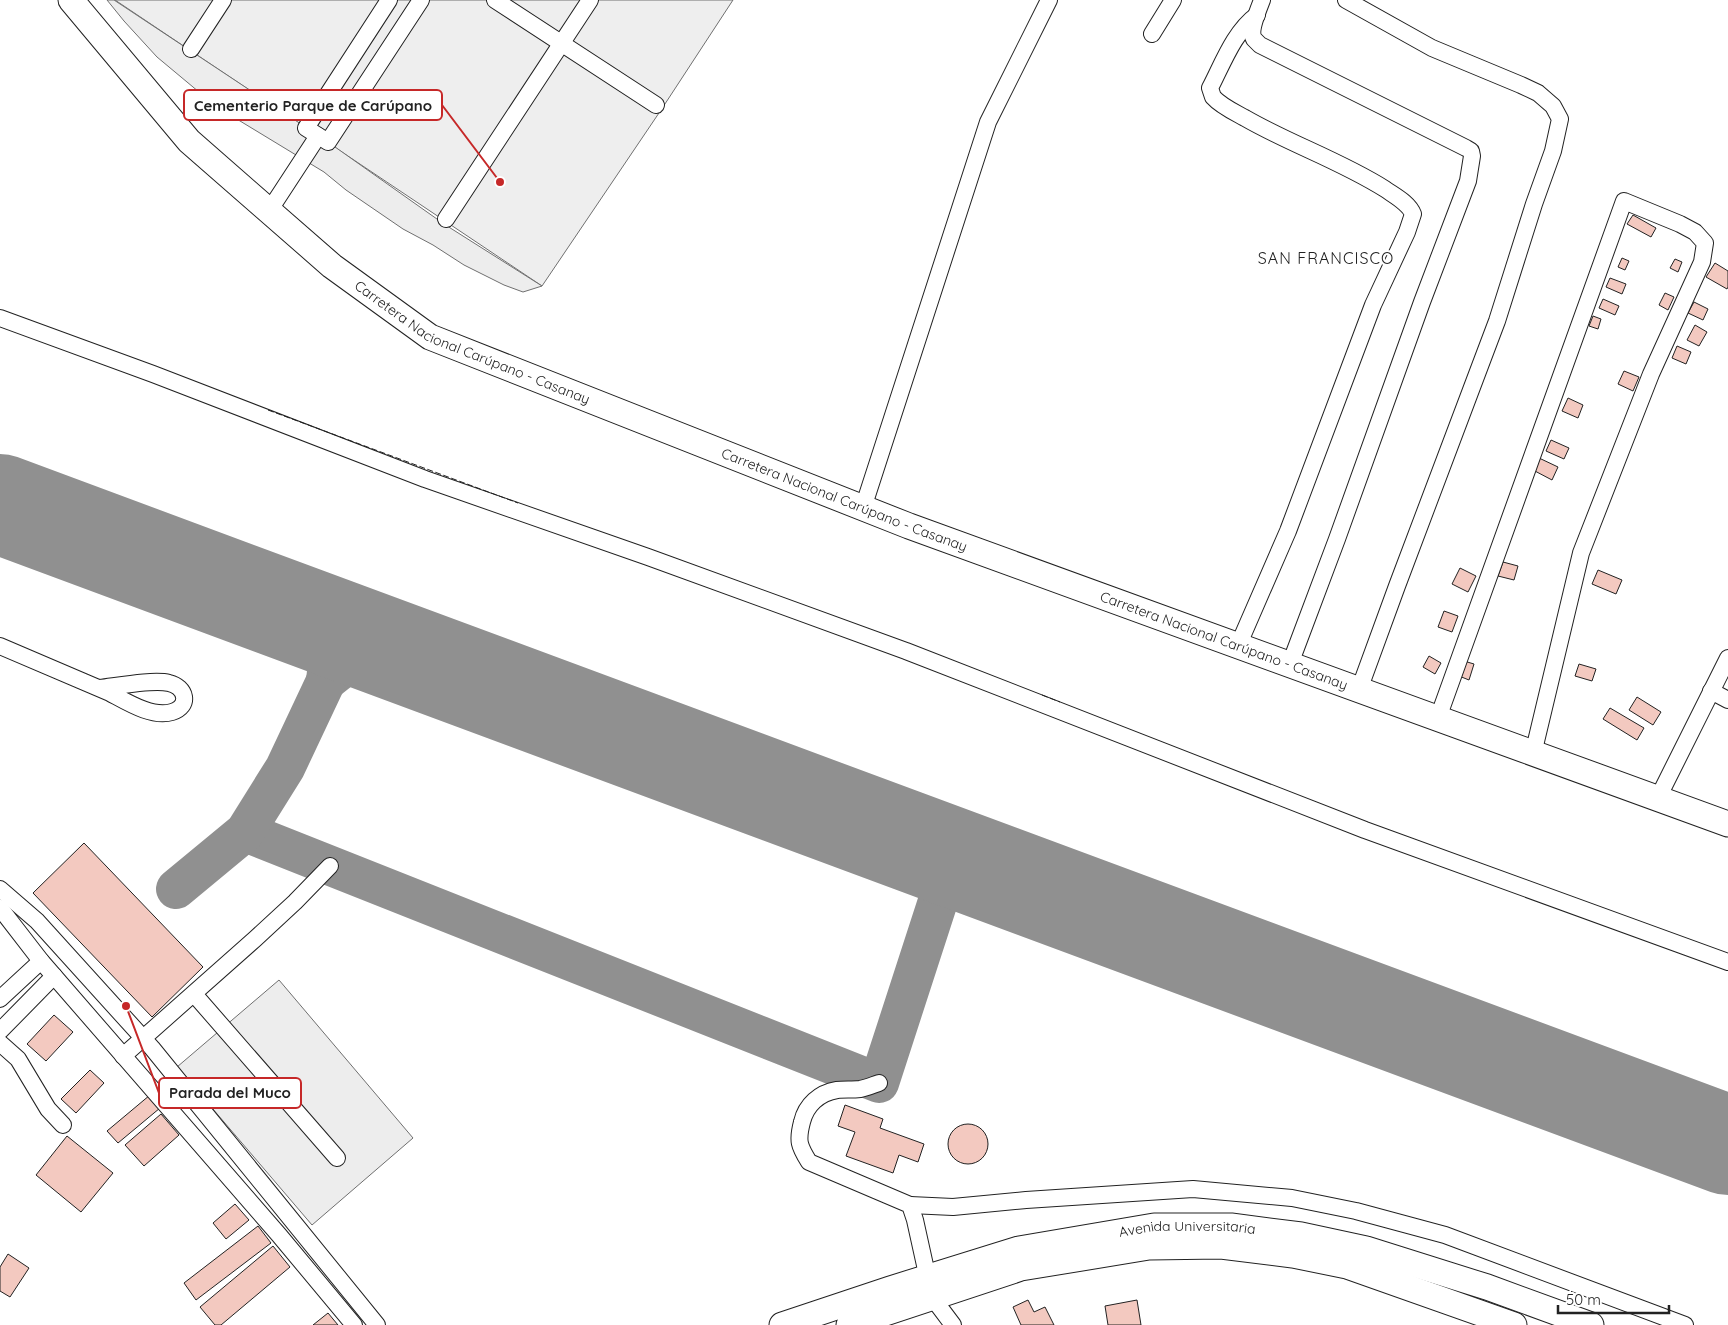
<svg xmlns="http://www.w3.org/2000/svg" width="1728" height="1325" font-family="Quicksand,sans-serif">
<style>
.green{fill:#eee;stroke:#6f6f6f}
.parking{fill:#ededed;stroke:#6f6f6f}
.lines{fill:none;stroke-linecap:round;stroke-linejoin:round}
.taxiway{stroke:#909090;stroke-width:40}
.runway{stroke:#909090;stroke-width:100}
.building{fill:#f3c9c0;stroke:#222}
.minor-casing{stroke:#222;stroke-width:18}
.highway-casing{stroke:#222;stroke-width:27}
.minor{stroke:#fff;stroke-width:16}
.highway{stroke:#fff;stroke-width:25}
.fence{stroke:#222;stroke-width:1;stroke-dasharray:6 2.5;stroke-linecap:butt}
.labels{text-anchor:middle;stroke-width:4;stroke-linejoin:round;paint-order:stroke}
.street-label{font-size:14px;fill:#222;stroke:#fff}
.quarter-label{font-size:16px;letter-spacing:1px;fill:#222;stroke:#fff}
.leader{fill:none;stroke:#c62828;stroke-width:2}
.callout-dot{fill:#c62828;stroke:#fff;stroke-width:2}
.callout{fill:#fff;stroke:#c62828;stroke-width:2}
.callout-label{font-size:15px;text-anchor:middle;font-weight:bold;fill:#222}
</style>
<rect width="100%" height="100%" fill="#fff"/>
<!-- green -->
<polygon class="green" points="115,0 733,0 661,110 542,286"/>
<!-- parking -->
<g class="parking">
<polygon points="107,0 114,0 328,142 444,224 542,286 523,292 504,285 464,265 433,245 403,229 346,190 324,172 217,107 157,57 124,21"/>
<polygon points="279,980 413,1138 312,1225 177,1067"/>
</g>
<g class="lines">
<!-- taxiway -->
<g class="taxiway">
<polyline points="306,618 322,641 328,662 326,681 345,666 364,654 388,648"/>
<polyline points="245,832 879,1083 952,858"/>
<polyline points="176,889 245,832 285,768 326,681"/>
</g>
<!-- runway -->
<polyline class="runway" points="0,504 1728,1145"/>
</g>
<!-- building -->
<g class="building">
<polygon points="1633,215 1656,228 1651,237 1627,224"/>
<polygon points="1622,258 1629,261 1625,270 1618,267"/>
<polygon points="1675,259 1682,262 1678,272 1670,268"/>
<polygon points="1715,263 1728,271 1728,287 1727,289 1706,277"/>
<polygon points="1610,278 1626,284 1622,294 1606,287"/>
<polygon points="1665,293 1674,297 1668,310 1659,305"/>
<polygon points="1603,299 1619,306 1615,315 1599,308"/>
<polygon points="1694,302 1708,309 1703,320 1688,313"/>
<polygon points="1593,316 1601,319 1598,329 1589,326"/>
<polygon points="1695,325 1707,332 1699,346 1687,340"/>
<polygon points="1677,346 1691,352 1686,364 1672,358"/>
<polygon points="1624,371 1639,377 1633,391 1618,384"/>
<polygon points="1568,398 1583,405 1578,418 1562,411"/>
<polygon points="1551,440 1569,448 1564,459 1546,451"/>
<polygon points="1539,458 1558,467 1552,480 1533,470"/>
<polygon points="1503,562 1518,566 1514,580 1498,576"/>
<polygon points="1460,568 1476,576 1468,592 1452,584"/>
<polygon points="1598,570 1622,580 1616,594 1592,584"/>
<polygon points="1444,611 1458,616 1452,632 1438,627"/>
<polygon points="1429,656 1441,663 1435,674 1423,667"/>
<polygon points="1464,661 1474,664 1469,680 1459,676"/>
<polygon points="1579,664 1596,669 1592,681 1575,676"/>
<polygon points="1637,697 1661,712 1653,725 1629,710"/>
<polygon points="1610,708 1644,728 1637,740 1603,719"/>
<polygon points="84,843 203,967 152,1017 33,893"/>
<polygon points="54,1015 73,1032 46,1061 27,1044"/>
<polygon points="90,1070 104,1083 76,1113 61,1099"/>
<polygon points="150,1095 160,1108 118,1143 107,1131"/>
<polygon points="845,1105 883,1119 880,1128 924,1144 918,1162 899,1155 893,1173 846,1156 855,1132 838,1126"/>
<polygon points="161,1114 179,1135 144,1166 125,1145"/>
<circle cx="968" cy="1144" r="20"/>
<polygon points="67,1136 113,1173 81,1212 36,1175"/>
<polygon points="235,1204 249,1220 226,1239 213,1223"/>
<polygon points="258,1226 271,1243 196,1300 184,1283"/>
<polygon points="273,1246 290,1267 221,1325 215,1325 200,1307"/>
<polygon points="8,1254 29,1268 10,1297 0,1291 0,1267"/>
<polygon points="1028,1300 1034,1312 1045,1307 1054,1325 1021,1325 1013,1307"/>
<polygon points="1137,1300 1141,1325 1108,1325 1105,1306"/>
<polygon points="328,1313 338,1325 313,1325"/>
</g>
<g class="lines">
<!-- minor casing -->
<g class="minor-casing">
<g id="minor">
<polyline points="389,0 306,128 328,142 421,0"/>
<polyline points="495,0 656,105"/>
<path d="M1262,0C1259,8 1249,31 1254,39C1255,40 1259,44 1260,45L1466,148L1471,151L1472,156L1468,181L1422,302L1337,539L1290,664"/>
<polyline points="1346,0 1432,48 1521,85 1538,93 1553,106 1560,119 1553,151 1534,204 1497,321 1397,586 1359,690"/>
<polyline points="1152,34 1173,0"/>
<polyline points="191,49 223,0"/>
<polyline points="269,211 318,136"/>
<polyline points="446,219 590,0"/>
<polyline points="0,318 153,374 425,479 648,557 906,651 1365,830 1728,962"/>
<polyline points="863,508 988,122 1049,0"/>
<path d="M0,646L110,693C127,702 152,718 172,712C191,706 186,687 169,683C154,679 117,686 100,688"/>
<path d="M1238,646L1288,531L1373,305L1407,232L1413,214C1409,203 1395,196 1385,189C1341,161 1290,144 1245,118C1234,112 1221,106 1213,97L1210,88C1223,63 1234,32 1257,15"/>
<polyline points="1711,691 1728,700"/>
<polyline points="1438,718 1624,201 1680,224 1695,232 1705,243 1702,262 1651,374 1581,553 1533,754"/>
<polyline points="1658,798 1728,658"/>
<polyline points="0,889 37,921 152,1048 377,1325"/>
<polyline points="0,908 41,961 279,1235 354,1325"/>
<polyline points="194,994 337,1158"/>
<polyline points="0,999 41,961"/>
<polyline points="0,1031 54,976"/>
<polyline points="0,1043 18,1059 48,1109 63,1125"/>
<polyline points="123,1056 255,939 295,902 330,866"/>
<path d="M879,1083C873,1085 866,1088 860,1089C852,1090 844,1089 837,1090C819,1093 806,1105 802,1122C797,1141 799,1146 809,1162L910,1205L915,1220L932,1297L953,1325"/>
<polyline points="910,1205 953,1207 1026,1200 1193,1189 1292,1198 1356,1211 1445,1235 1685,1325"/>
</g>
</g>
<!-- highway casing -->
<g class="highway-casing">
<g id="highway">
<path id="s1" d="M71,0L189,141L332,266L430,337L909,526L1728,824"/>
<path id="s2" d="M782,1325L890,1289L1019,1249L1154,1226H1231L1301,1235L1366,1249L1487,1287L1591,1325"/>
<polyline points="849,1325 1021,1268 1149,1247 1221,1246 1293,1255 1347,1266 1514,1325"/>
</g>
</g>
<!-- minor -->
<use href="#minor" class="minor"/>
<!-- highway -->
<use href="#highway" class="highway"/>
<!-- fence -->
<g class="fence">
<polyline points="268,410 518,503"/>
<polyline points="1042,695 1060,702"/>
</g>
</g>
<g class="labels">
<!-- street labels -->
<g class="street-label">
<text dy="5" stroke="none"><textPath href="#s1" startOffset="535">Carretera Nacional Carúpano - Casanay</textPath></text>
<text dy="5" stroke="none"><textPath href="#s1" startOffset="940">Carretera Nacional Carúpano - Casanay</textPath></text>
<text dy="5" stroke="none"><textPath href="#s1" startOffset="1345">Carretera Nacional Carúpano - Casanay</textPath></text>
<text dy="5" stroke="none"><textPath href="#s2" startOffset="419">Avenida Universitaria</textPath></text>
</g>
<!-- quarter labels -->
<g class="quarter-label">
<text x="1326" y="264">SAN FRANCISCO</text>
</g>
</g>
<!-- callouts -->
<path class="leader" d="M500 182L442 105M126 1006L159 1093"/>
<g class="callout-dot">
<circle cx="500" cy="182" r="5"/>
<circle cx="126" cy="1006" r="5"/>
</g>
<g class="callout">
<rect x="184" y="90" width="258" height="30" rx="5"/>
<rect x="159" y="1078" width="142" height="30" rx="5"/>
</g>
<g class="callout-label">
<text x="313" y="111">Cementerio Parque de Carúpano</text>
<text x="230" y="1098">Parada del Muco</text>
</g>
<!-- scale -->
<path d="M1558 1305v8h111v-8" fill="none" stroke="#222222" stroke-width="2.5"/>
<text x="1566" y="1305" font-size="15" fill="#222222" stroke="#ffffff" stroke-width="4" paint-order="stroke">50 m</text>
</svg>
